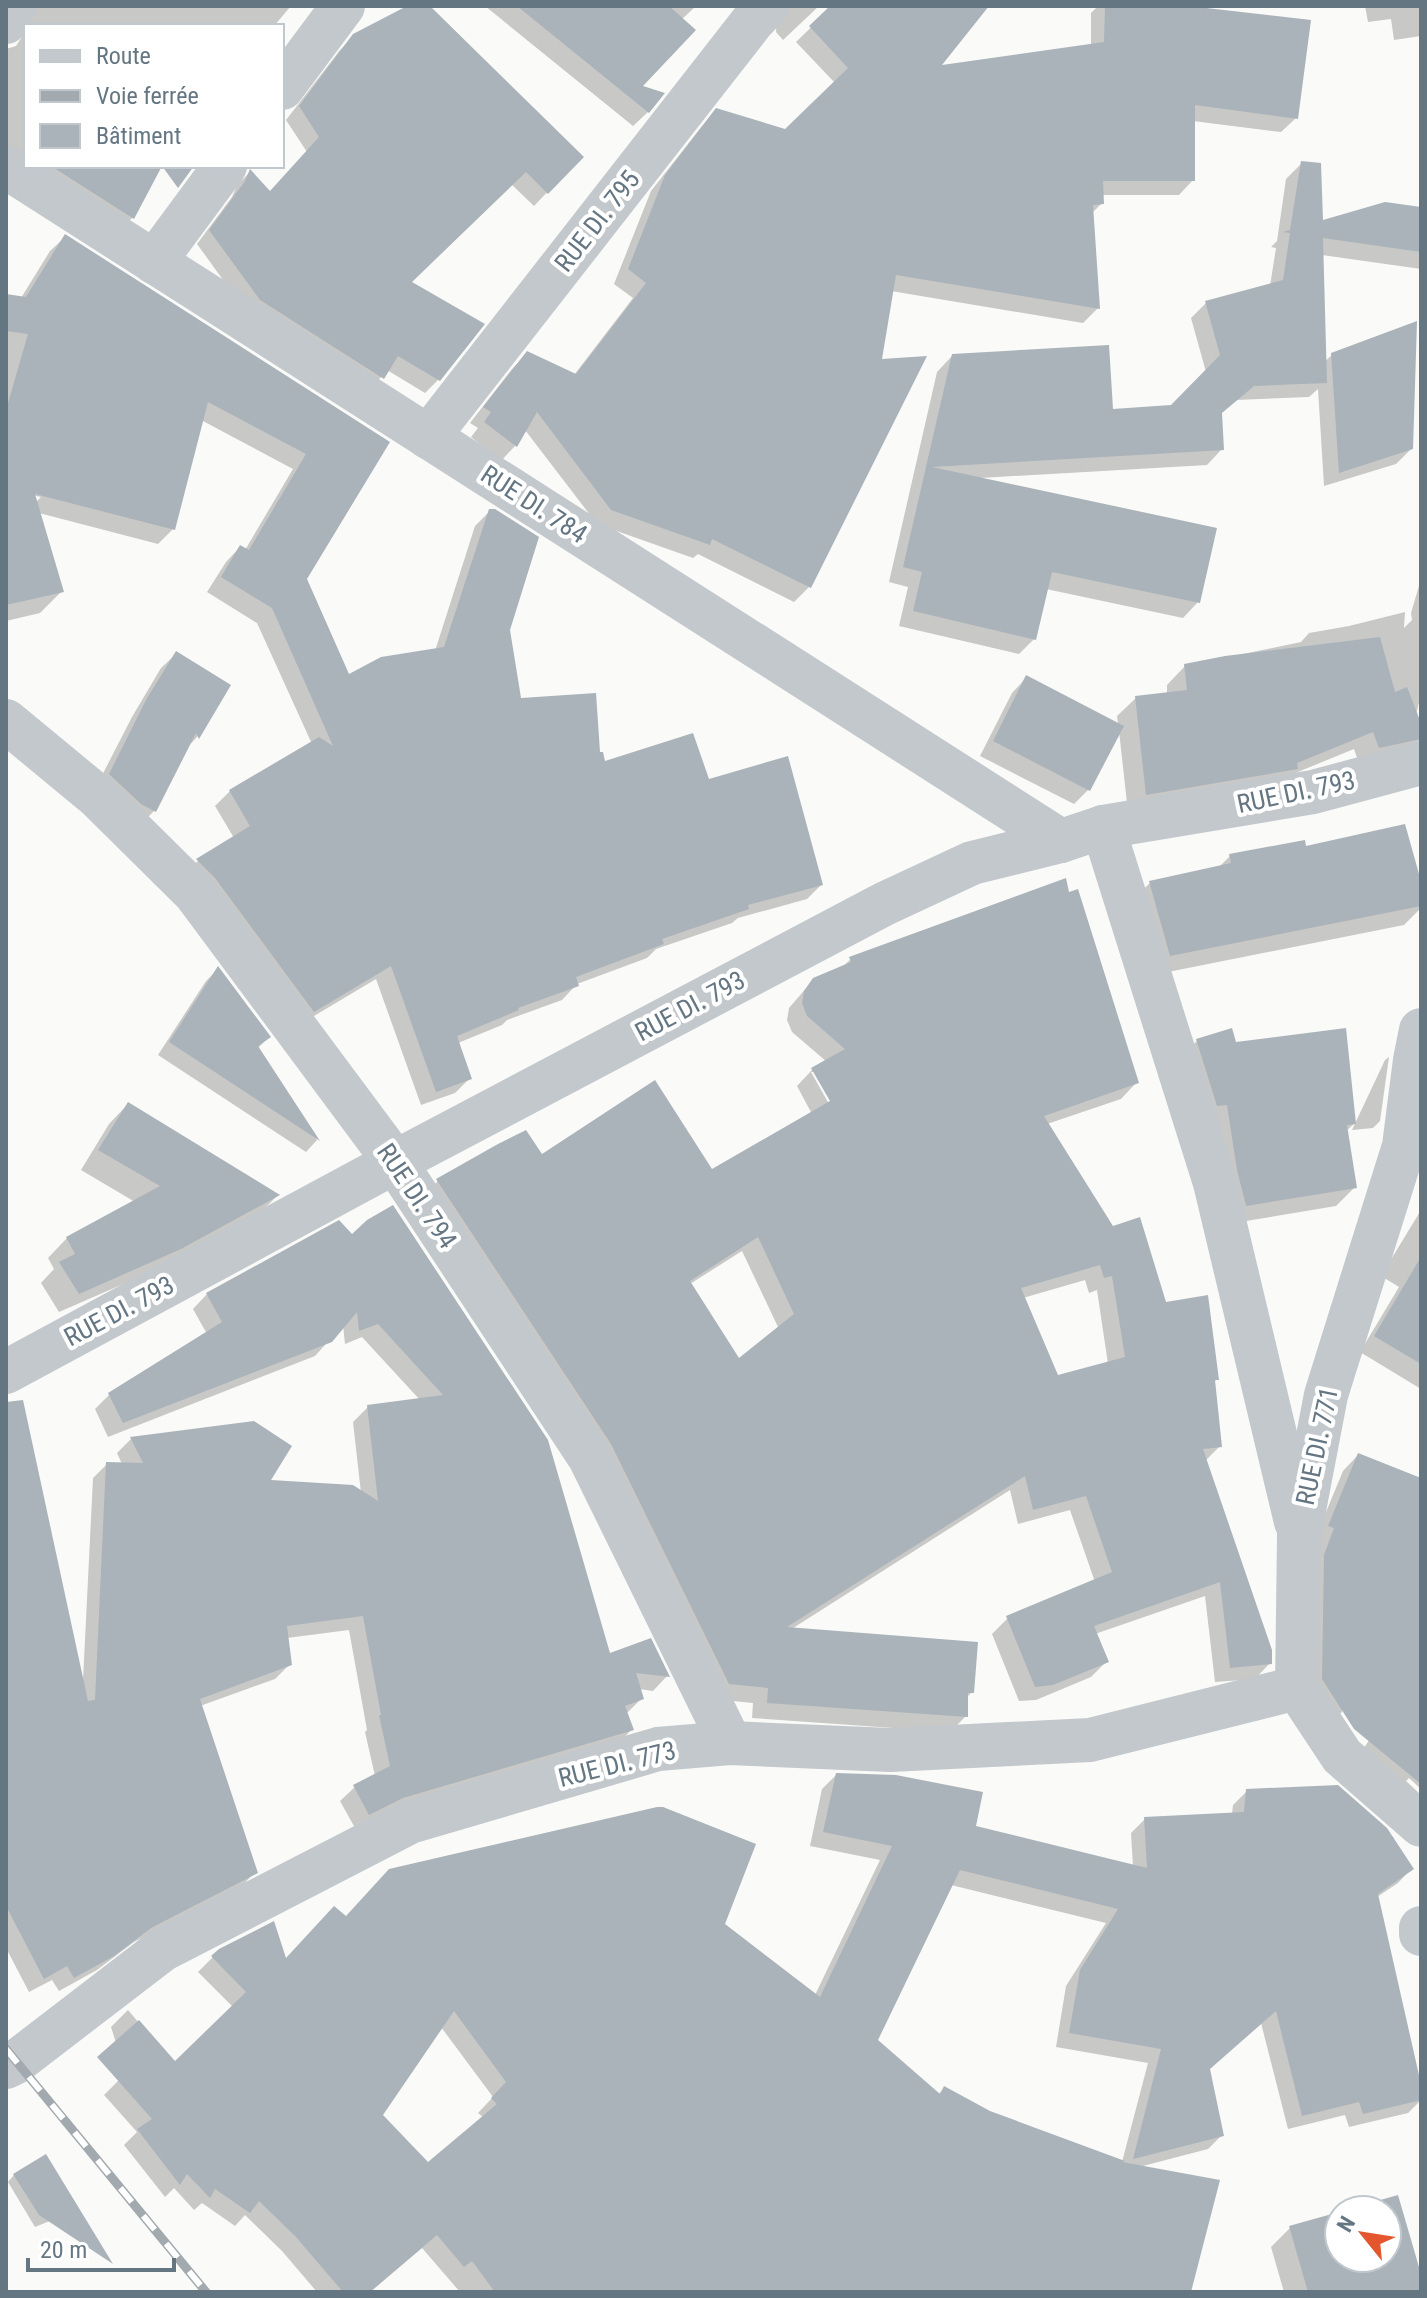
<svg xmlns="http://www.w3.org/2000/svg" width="1427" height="2298" font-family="'Roboto Condensed',sans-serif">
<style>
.shadow{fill:#0003;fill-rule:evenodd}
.building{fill:#aab3b9;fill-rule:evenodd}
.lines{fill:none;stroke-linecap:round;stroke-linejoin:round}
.minor{stroke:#c3c8cc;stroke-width:44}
.rail-casing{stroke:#a2aab0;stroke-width:9}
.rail{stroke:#fff;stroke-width:6;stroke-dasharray:18;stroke-linecap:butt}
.labels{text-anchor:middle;stroke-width:8;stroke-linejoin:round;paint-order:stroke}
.street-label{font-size:26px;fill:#657683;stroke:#fff}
</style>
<rect width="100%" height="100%" fill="#fafaf8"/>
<!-- shadow -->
<g class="shadow">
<polygon points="20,6 291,6 274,26 26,26 26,166 159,166 132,218 118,232 6,161 6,49 16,46 23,35"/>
<polygon points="411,6 428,6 581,157 534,206 511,184 409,283 438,380 425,393 387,370 369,391 247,313 197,244 232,197 237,185 250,172 269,194 307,152 286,120 340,50 354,36"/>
<polygon points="485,6 696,6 681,20 639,87 648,112 633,126"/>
<polygon points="772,6 819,6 783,40 776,32 777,15"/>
<polygon points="833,6 986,6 937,68 1091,46 1091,13 1098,6 1172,6 1296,118 1281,132 1193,121 1193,180 1179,195 1101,195 1102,203 1091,214 1098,308 1083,323 891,291 880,361 923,358 809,587 794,602 698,554 693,558 597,524 525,430 515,446 501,461 471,437 478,428 470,423 512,369 527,354 574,375 633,298 614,284 651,191 702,126 717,111 786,132 835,83 796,42"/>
<polygon points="1365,6 1421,6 1421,36 1394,40 1391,19 1368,22"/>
<polygon points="1302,163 1321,223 1421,209 1421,269 1322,255 1324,362 1332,355 1411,449 1396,464 1324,486 1318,389 1309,397 1236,400 1220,414 1222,449 1207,465 980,478 1198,602 1183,618 1046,589 1034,639 1019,654 899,626 908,587 889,582 937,372 952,356 1111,411 1172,406 1206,372 1191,318 1206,303 1270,286 1276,248 1271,247 1277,241 1286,179"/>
<polygon points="65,237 387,443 305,578 348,677 435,651 475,526 490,511 519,700 598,754 603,763 708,781 821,885 807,899 738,918 732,923 656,949 647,958 577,984 562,1000 507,1020 502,1025 458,1043 470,1078 455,1093 421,1105 376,979 299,1025 183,875 198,861 234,838 215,806 230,791 312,744 257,623 207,592 226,562 240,547 245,550 293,469 201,420 173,529 158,544 39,513 62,591 40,613 6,621 6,502 36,502 41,497 6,489 6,296 21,298 50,251"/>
<polygon points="1421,579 1421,694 1416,715 1421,728 1421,739 1406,755 1360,766 1354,749 1288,776 1128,812 1119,731 1089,789 1074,804 980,756 1012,693 1026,678 1118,725 1117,716 1136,698 1167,694 1167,685 1185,666 1301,642 1309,633 1349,626 1405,612 1404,628 1412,620 1411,613"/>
<polygon points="176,654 229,685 197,737 185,750 154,811 140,825 95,789 132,717 161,668"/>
<polygon points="1304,848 1421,888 1421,908 1404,925 1148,976 1128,904 1150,883 1219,867 1230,856"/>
<path d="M851,959L1136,1083L1121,1099L1047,1124L1112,1228L1217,1379L1213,1383L1220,1446L1205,1461L1270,1663L1255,1679L1215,1682L1205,1596L1095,1634L1107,1661L1091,1677L1036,1700L1019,1701L992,1634L1008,1618L1095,1582L1070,1510L1018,1524L1010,1490L790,1630L972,1692L966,1698V1716L950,1732L752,1718L753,1703L713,1699L422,1197L438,1181L541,1157L712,1171L812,1114L797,1086L812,1070L827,1062L792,1032L787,1020L789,1008L814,979L841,968ZM811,1072H815L836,1109L833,1111ZM742,1251L779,1329L738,1361L690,1284ZM1085,1280L1089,1293L1097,1290L1108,1364L1057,1378L1023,1298Z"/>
<polygon points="218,969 269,1037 257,1049 317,1140 306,1152 158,1055 206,981"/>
<polygon points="1197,1041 1234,1044 1354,1124 1346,1131 1355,1187 1336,1206 1228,1224 1178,1059"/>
<polygon points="1389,1057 1380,1121 1373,1128 1352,1130 1385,1060"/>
<polygon points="128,1104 277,1196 259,1214 160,1268 59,1312 41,1283 54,1269 48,1258 67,1238 135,1202 81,1170 109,1124"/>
<polygon points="1421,1210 1421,1389 1360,1352 1399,1287 1381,1276"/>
<polygon points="339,1223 609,1655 667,1676 653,1691 639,1689 642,1698 626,1714 632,1729 618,1744 355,1828 340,1801 355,1787 375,1776 365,1732 367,1730 349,1630 287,1638 290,1664 275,1679 200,1706 255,1872 241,1887 134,1942 97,1970 59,1991 52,1980 29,1992 6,1948 6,1448 83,1680 93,1478 107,1464 122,1464 117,1453 131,1439 253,1423 267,1482 361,1493 353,1422 368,1407 420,1400 362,1337 345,1344 343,1325 315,1356 108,1437 95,1409 109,1395 207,1334 193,1309 207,1294"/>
<polygon points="1358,1455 1421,1480 1421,1530 1418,1528 1342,1712 1327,1726 1307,1695 1314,1541 1343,1471"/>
<polygon points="1421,1664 1421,1793 1421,1789 1409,1778 1406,1781 1420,1794 1407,1807 1357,1758"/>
<path d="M836,1775L973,1828L1133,1867L1131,1833L1145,1819L1232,1814L1233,1805L1247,1791L1340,1790L1394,1838L1393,1841L1412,1868L1398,1883L1377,1897L1421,2100L1408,2113L1349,2127L1345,2115L1288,2129L1261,2023L1208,2070L1222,2135L1208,2149L1139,2167L1189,2292H460L422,2248L370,2292H317L282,2251L245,2215L235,2226L202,2203L194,2210L174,2188L165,2197L124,2145L137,2132L104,2095L118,2081L127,2078L111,2027L128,2010L174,2064L233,2007L198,1972L220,1950L285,1961L345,1919L722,1925L815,1995L880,1860L810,1846L822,1789ZM951,1885L1106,1923L1066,1986L1056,2047L1148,2063L1122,2162L989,2113L944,2088L938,2095L876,2040ZM441,2027L493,2097L478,2113L484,2118L428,2164L380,2116Z"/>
<polygon points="14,2175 69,2213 35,2227 8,2182"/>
<polygon points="1397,2197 1421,2282 1421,2292 1284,2292 1271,2247 1290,2228 1339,2214 1339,2258 1387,2258 1387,2210 1352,2210"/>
</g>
<!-- building -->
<g class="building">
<polygon points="407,6 430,6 584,157 548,194 526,172 412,282 485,324 440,381 398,356 384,379 260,300 209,230 245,181 250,169 270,191 319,137 299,106 353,34"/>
<polygon points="517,6 669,6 696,30 643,86 665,93 649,113"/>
<polygon points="830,6 989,6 942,65 1104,42 1105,6 1189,6 1311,20 1298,119 1195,105 1195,181 1103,181 1104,204 1093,205 1100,309 896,275 882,359 927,356 811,588 712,539 710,545 611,510 537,412 517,447 484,422 491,412 483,407 527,351 576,374 646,283 628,269 665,175 716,108 785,129 848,68 809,26"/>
<polygon points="1301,161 1321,163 1323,220 1385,202 1421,207 1421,252 1323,238 1327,383 1254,386 1222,413 1224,450 932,467 1217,528 1200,603 1052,572 1036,640 913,611 922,572 903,567 952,354 1109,345 1113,409 1171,405 1220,355 1205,301 1283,280 1290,233 1283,232 1290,230"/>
<polygon points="51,166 162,166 134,219"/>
<polygon points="162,166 194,166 178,188"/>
<polygon points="65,234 390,442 307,579 349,674 381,657 444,647 489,509 495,509 539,537 510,630 521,698 596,693 600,752 603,752 605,761 693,733 709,779 788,756 823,885 748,905 749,909 662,939 664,944 576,977 579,986 518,1008 519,1010 457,1036 472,1079 436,1092 391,966 314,1012 215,878 196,859 250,826 229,790 319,737 333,746 272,608 221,577 240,545 249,550 306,454 208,402 175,530 35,494 64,592 6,605 6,410 28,334 6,331 6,294 26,297"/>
<polygon points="1417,321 1413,449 1339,473 1331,353"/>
<polygon points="1380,637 1395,692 1407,687 1421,723 1421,739 1379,748 1373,732 1297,763 1298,769 1146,795 1135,696 1187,690 1184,664 1225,656"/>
<polygon points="176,651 231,685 199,739 196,733 156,812 141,804 109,774 146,700"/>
<polygon points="1026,675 1124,726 1090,791 993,741"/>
<polygon points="1405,824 1421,881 1421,906 1170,956 1149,881 1231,863 1229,854 1305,840 1306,846"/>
<path d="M1066,878L1069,892L1078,889L1139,1083L1044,1116L1113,1226L1140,1217L1166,1302L1208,1295L1219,1380H1215L1222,1447L1203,1449L1272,1650V1664L1230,1668L1220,1582L1094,1626L1109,1662L1053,1685L1035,1687L1006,1616L1112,1572L1086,1496L1033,1510L1025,1476L787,1627L978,1642L974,1693H968V1717L767,1703L768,1688L729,1684L611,1444L436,1179L498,1144L526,1130L542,1154L655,1080L712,1169L830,1101L811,1068L845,1049L807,1016L802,1003L804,991L813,978L851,962L849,957ZM758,1237L794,1314L739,1358L690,1281ZM1100,1265L1104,1278L1112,1276L1125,1357L1058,1375L1021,1288Z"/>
<polygon points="218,966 271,1037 258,1046 320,1141 169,1042"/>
<polygon points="1232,1028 1236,1042 1346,1028 1356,1124 1347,1125 1357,1188 1246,1206 1237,1170 1227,1105 1217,1106 1196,1039"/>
<polygon points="128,1102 280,1195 181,1249 79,1294 59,1262 75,1254 66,1237 160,1186 98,1150"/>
<polygon points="393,1205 548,1440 610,1653 651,1638 670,1677 636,1673 644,1699 625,1706 634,1730 403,1798 369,1815 353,1785 390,1766 379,1715 381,1715 363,1616 287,1626 292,1665 200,1699 258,1873 151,1928 114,1956 74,1978 67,1966 44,1979 6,1906 6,1402 23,1400 88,1701 95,1700 106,1462 143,1463 130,1437 254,1421 292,1446 271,1480 353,1485 378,1501 367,1405 443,1395 378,1324 359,1331 357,1312 332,1342 123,1423 108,1393 222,1322 206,1293 339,1220 352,1234 367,1220"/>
<polygon points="1421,1257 1421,1364 1374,1336"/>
<polygon points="1358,1453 1421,1478 1421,1784 1354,1729 1322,1679 1324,1555 1334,1528 1328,1526"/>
<path d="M836,1773L896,1775L983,1792L976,1826L1147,1868L1144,1817L1244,1812L1246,1789L1338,1785L1387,1828L1414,1869L1378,1894L1421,2084V2100L1363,2114L1359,2102L1302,2116L1276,2011L1210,2069L1224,2136L1133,2159L1161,2049L1069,2033L1080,1970L1118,1909L960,1870L878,2040L940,2094L944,2086L990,2111L1125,2161L1122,2162L1220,2180L1191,2292H495L472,2261L464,2267L437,2235L370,2292H343L296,2237L259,2201L250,2213L215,2189L210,2198L187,2174L180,2185L137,2129L152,2119L97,2057L139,2020L175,2061L246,1992L211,1956L219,1949L274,1921L286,1958L334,1906L346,1916L389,1869L657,1807H663L756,1844L725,1924L820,1997L892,1846L823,1832ZM454,2011L506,2082L491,2098L497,2104L428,2162L383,2115Z"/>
<polygon points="46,2154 113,2264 39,2215 13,2174"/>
<polygon points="1398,2195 1421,2274 1421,2292 1308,2292 1289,2226 1339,2212 1339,2258 1387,2258 1387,2210 1345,2210"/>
</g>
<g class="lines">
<!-- minor -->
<g class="minor">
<polyline points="6,22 15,6"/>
<polyline points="282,88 343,6"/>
<polyline points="6,167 1061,841"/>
<polyline points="154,262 225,166"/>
<polyline points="428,437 752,22 767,6"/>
<polyline points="6,721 98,797 195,893 395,1162 590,1458 730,1743"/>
<polyline points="1103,827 1215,1183 1296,1522"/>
<polyline points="1421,1030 1415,1060 1404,1146 1326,1395 1299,1536 1297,1688 1342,1756 1421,1825"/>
<polyline points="6,1372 395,1162 884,904 972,863 1061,841 1103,827 1313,792 1421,763"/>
<polyline points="1421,1928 1421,1934"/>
<polyline points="6,2067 16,2062 162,1950 410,1822 658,1749 730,1743 890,1750 1090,1740 1297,1688"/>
</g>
<!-- rail casing -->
<g class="rail-casing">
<polyline id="rail" points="6,2049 206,2292"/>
</g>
<!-- rail -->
<use href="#rail" class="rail"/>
</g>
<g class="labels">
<!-- street labels -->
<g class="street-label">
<text transform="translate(597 221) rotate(-52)" y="9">RUE DI. 795</text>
<text transform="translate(534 504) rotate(33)" y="9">RUE DI. 784</text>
<text transform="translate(1296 792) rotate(-12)" y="9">RUE DI. 793</text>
<text transform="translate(690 1006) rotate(-28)" y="9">RUE DI. 793</text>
<text transform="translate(417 1196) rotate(56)" y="9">RUE DI. 794</text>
<text transform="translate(119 1311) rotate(-28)" y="9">RUE DI. 793</text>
<text transform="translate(1317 1446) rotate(-78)" y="9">RUE DI. 771</text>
<text transform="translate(617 1764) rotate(-14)" y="9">RUE DI. 773</text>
</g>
</g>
<!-- border -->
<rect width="1427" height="2298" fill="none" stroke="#657683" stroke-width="16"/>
<!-- legend -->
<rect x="24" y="24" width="260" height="144" fill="#ffffff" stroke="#c1c8cd" stroke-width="2"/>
<rect x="40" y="50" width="40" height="12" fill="#c3c8cc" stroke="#c1c8cd" stroke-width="2"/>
<text x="96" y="64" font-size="24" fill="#657683">Route</text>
<rect x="40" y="90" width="40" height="12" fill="#a2aab0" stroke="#c1c8cd" stroke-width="2"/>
<text x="96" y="104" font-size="24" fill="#657683">Voie ferrée</text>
<rect x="40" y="124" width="40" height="24" fill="#aab3b9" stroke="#c1c8cd" stroke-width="2"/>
<text x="96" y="144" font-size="24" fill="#657683">Bâtiment</text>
<!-- north arrow -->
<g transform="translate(1363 2234) rotate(300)"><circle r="38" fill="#ffffff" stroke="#c1c8cd" stroke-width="2"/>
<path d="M0-6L14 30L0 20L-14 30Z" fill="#e4572e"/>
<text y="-12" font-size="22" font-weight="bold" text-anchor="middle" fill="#657683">N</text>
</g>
<!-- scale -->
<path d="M28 2258v12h146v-12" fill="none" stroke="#657683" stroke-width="4"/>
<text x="40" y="2258" font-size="24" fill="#657683" stroke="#ffffff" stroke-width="6" paint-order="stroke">20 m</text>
</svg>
